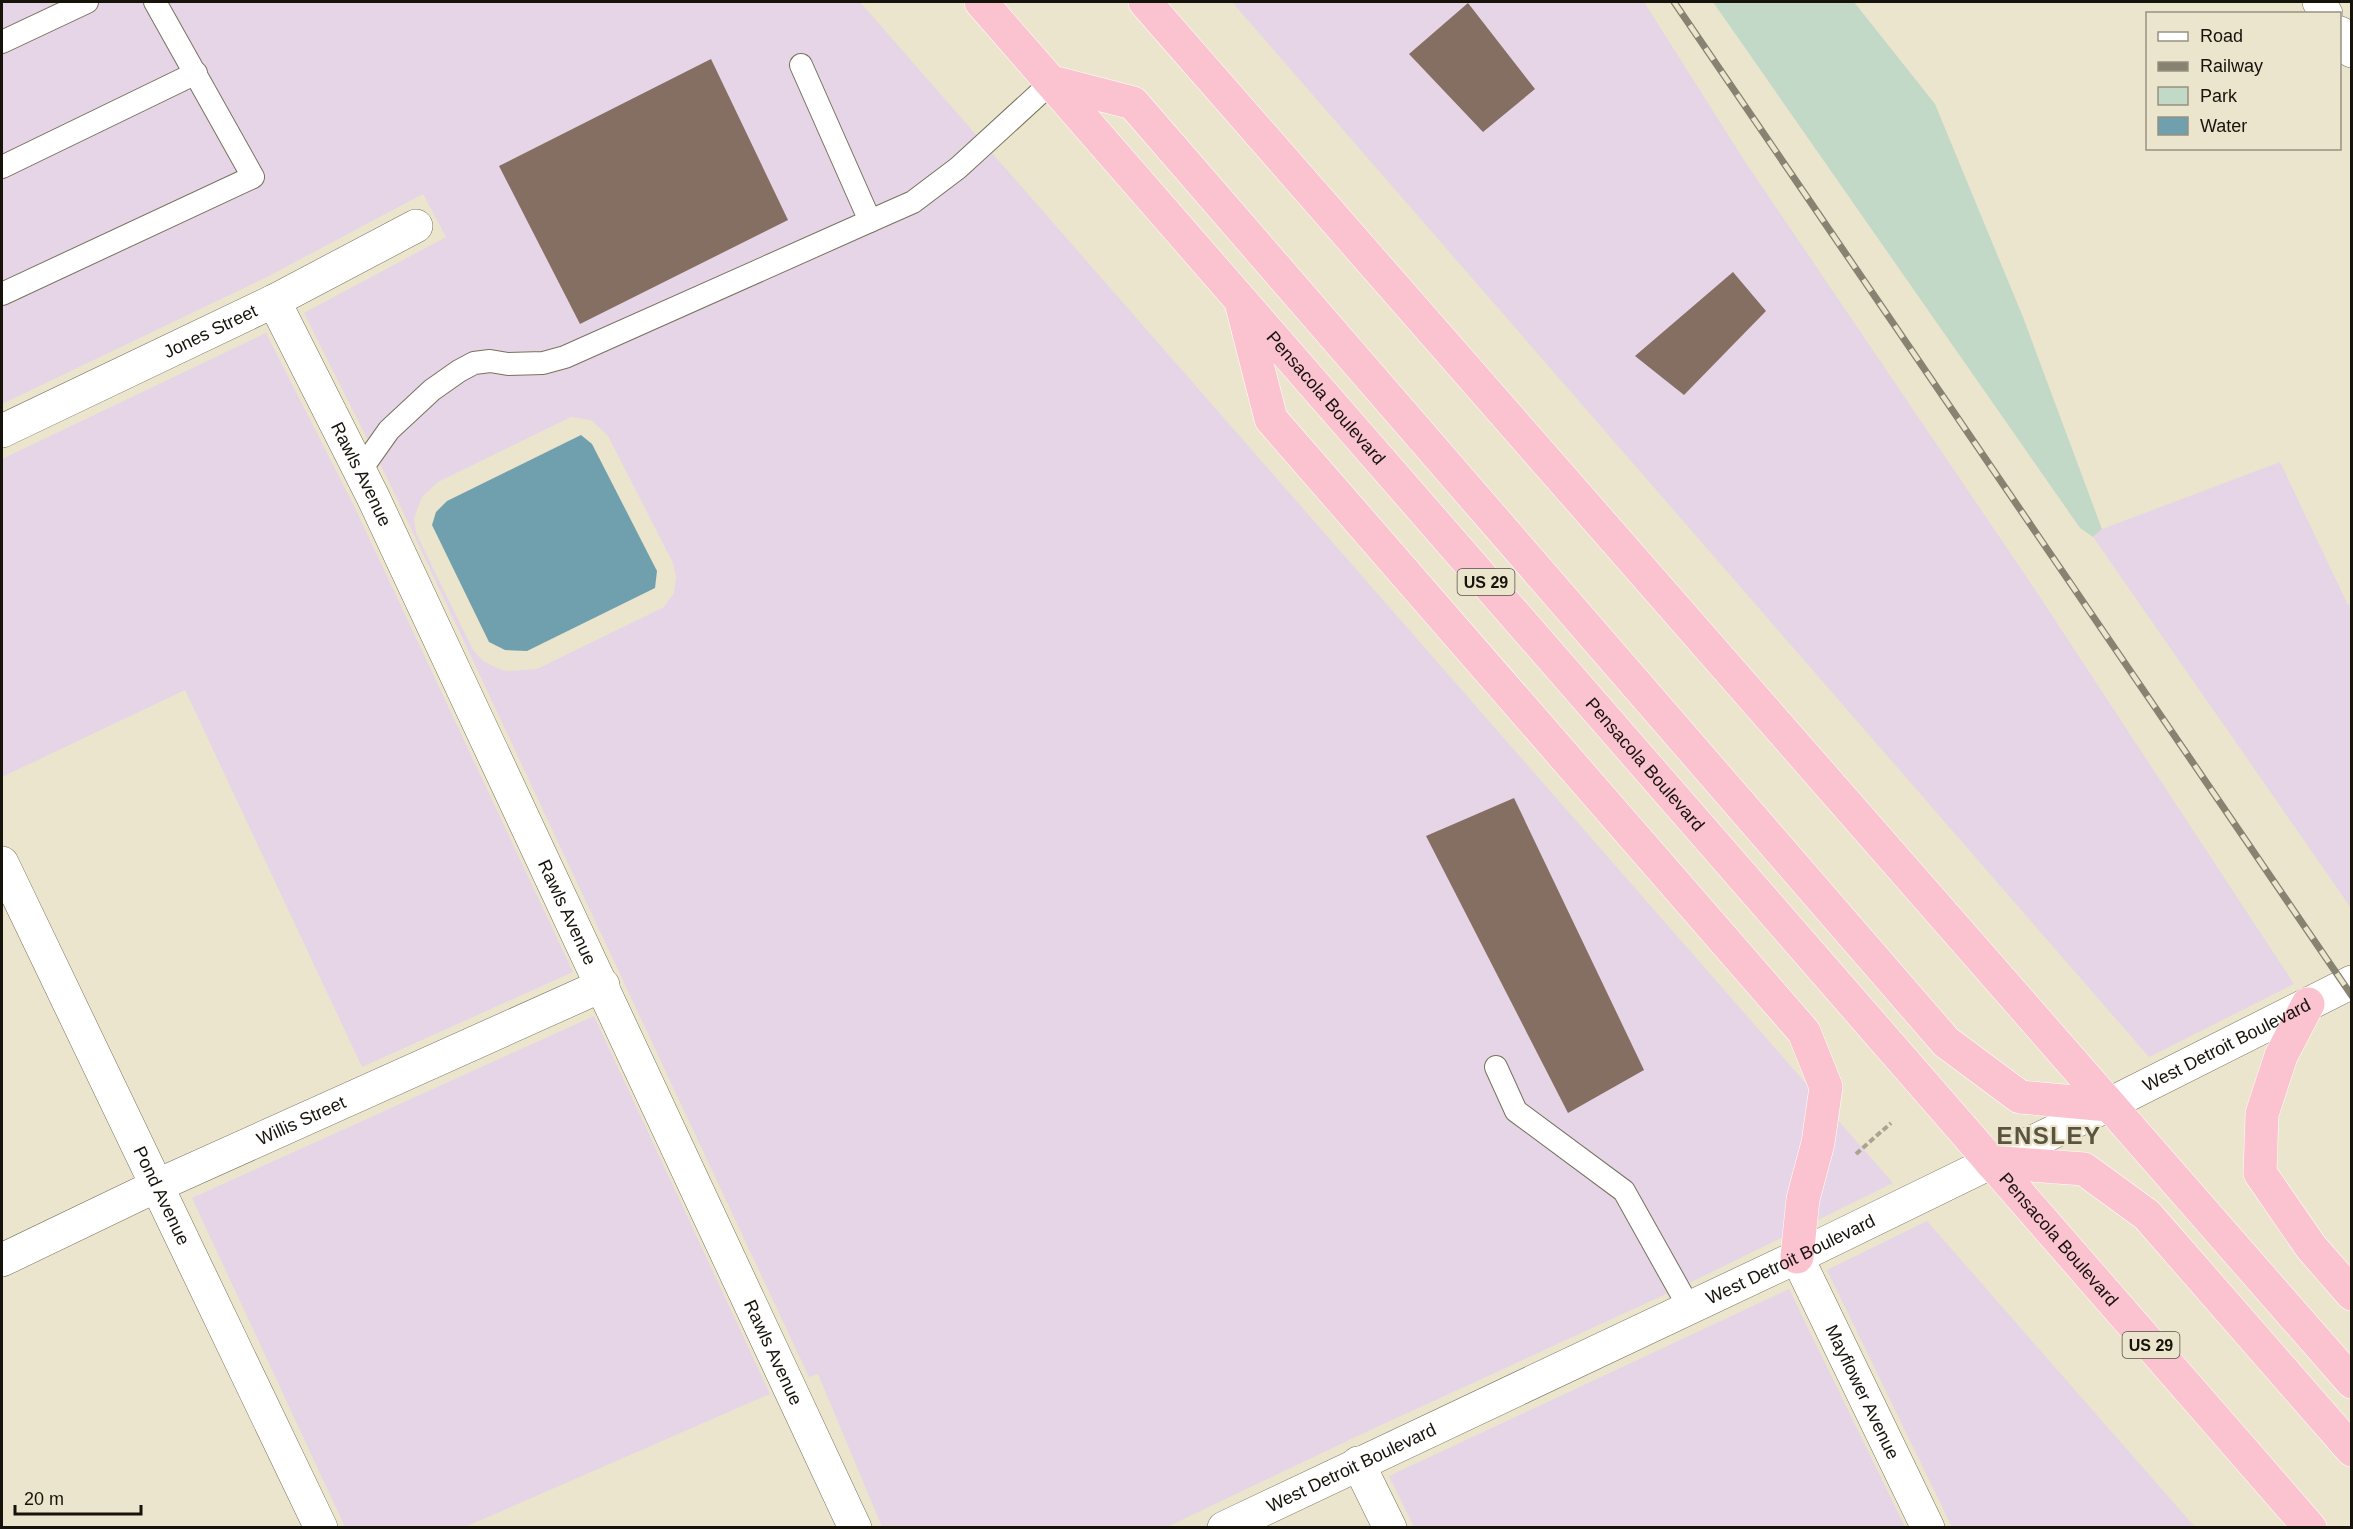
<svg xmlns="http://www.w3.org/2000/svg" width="2353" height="1529" font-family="Helvetica,sans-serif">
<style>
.commercial{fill:#e6d5e6;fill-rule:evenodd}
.green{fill:#c2d9c8}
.water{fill:#70a0ad}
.building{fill:#856e62}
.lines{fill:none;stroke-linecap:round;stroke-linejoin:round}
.lane-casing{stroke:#78725c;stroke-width:24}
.street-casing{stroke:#78725c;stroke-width:34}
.secondary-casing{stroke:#78725c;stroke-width:34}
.highway-casing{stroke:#fff;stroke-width:34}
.path{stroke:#a9a390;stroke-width:4;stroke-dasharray:6 3;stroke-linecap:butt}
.lane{stroke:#fff;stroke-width:22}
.street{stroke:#fff;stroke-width:33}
.secondary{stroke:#fff;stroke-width:33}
.highway{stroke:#fbc2cf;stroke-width:33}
.rail-casing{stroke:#878271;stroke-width:7}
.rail{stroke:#ece5cd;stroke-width:4.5;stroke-dasharray:14;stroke-linecap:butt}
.labels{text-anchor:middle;stroke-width:4.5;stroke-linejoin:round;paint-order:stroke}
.shield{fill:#ece5cd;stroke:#565245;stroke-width:1.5}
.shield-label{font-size:16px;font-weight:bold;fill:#16130b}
.street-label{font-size:18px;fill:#16130b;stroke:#ece5cd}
.district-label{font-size:24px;font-weight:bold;letter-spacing:1.5px;fill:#5a543f;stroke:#ece5cd}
</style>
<rect width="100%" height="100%" fill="#ece5cd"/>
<!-- commercial -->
<g class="commercial">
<path d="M2,2H860L1893,1183L1679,1288L1366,1432L1167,1527H882L818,1374L809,1377L392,488L304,313L446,237L423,194L263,279L2,404ZM571,417L591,420L608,436L673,563L676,577L674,593L664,607L537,669L507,671L499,669L483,661L473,650L416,533L414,518L422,497L438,482Z"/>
<polygon points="1232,2 1644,2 1746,163 2034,588 2294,984 2149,1057"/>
<polygon points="266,333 354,506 573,972 362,1067 185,690 2,777 2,459"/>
<polygon points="2280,462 2348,605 2351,603 2351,908 2093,537 2102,529"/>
<polygon points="594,1016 770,1394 465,1527 345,1527 192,1198"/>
<polygon points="1927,1221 2195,1527 1952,1527 1827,1270"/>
<polygon points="1789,1289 1905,1527 1414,1527 1389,1476"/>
</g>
<!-- green -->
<polygon class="green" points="1713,2 1854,2 1935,104 2023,317 2102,529 2093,537 2080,528"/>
<!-- water -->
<polygon class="water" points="581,435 592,444 657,571 655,588 527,651 505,650 489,642 432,525 436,512 447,501"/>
<!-- building -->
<g class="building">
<polygon points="1468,3 1535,89 1483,132 1409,54"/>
<polygon points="711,59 788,220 580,324 499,166"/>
<polygon points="1733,272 1766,311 1684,395 1635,356"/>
<polygon points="1514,798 1644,1070 1568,1113 1426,836"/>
</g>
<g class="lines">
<!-- lane casing -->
<g class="lane-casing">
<g id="lane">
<polyline points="2,42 87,2"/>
<polyline points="801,65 870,221 913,202 958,168 1052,82"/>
<polyline points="2,167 196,73"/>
<polyline points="2,294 253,177 155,2"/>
<polyline points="360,471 389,430 432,390 459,371 474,363 490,361 508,364 543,363 565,357 870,221"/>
<polyline points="1496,1067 1516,1111 1624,1191 1690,1309"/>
</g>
</g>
<!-- street casing -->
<g class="street-casing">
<g id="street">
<polyline points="2319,2 2326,14"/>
<polyline points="2340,33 2352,51"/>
<path id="s1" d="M274,301L373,497L855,1528"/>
<path id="s2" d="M2,431L274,301L416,226"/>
<path id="s3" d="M2,863L321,1528"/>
<path id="s4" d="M1797,1257L1928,1528"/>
<path id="s5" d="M2,1260L156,1186L603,985"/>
<polyline points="1358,1463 1390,1528"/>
</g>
</g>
<!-- secondary casing -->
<g class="secondary-casing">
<g id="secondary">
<path id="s6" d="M1224,1528L1797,1257L2078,1120L2352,982"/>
</g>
</g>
<!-- highway casing -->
<g class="highway-casing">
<g id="highway">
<path id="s7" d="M981,2L2310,1528"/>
<polyline points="1145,2 2352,1382"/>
<polyline points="1052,82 1133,103 1946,1042 2020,1097 2108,1105"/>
<polyline points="1242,306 1271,419 1804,1032 1826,1087 1818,1143 1803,1199 1797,1257"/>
<polyline points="2308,1004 2281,1056 2262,1114 2260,1173 2311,1247 2352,1294"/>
<polyline points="1991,1162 2084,1169 2147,1215 2352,1450"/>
</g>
</g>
<!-- path -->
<polyline class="path" points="1856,1154 1891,1123"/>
<!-- lane -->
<use href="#lane" class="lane"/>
<!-- street -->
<use href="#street" class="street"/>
<!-- secondary -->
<use href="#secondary" class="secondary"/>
<!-- highway -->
<use href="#highway" class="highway"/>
<!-- rail casing -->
<g class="rail-casing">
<polyline id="rail" points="1674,2 2352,996"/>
</g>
<!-- rail -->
<use href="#rail" class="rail"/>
</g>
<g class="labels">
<!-- shield labels -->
<g class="shield">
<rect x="1457.5" y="569" width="57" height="26" rx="4.5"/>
<rect x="2122.5" y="1332" width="57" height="26" rx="4.5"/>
</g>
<g class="shield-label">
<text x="1486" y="588">US 29</text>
<text x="2151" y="1351">US 29</text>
</g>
<!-- street labels -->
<g class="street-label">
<text dy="6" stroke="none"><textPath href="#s2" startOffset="231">Jones Street</textPath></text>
<text dy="6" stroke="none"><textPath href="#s7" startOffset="525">Pensacola Boulevard</textPath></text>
<text dy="6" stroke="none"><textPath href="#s1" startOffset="194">Rawls Avenue</textPath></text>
<text dy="6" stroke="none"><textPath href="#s7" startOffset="1011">Pensacola Boulevard</textPath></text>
<text dy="6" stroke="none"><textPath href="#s1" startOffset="678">Rawls Avenue</textPath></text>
<text dy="6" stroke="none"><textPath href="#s6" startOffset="1113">West Detroit Boulevard</textPath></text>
<text dy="6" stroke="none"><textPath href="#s5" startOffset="330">Willis Street</textPath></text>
<text dy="6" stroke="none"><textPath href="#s3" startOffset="369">Pond Avenue</textPath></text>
<text dy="6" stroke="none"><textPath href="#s7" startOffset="1641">Pensacola Boulevard</textPath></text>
<text dy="6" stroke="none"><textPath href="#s6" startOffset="627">West Detroit Boulevard</textPath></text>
<text dy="6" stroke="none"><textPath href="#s1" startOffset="1164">Rawls Avenue</textPath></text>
<text dy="6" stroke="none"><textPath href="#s4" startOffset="150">Mayflower Avenue</textPath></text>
<text dy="6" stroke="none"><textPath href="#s6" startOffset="141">West Detroit Boulevard</textPath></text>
</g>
<!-- district labels -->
<g class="district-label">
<text x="2049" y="1144">ENSLEY</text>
</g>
</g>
<!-- border -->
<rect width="2353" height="1529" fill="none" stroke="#16130b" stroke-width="6"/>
<!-- legend -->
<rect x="2146" y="12" width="195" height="138" fill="#ece5cd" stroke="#96917f" stroke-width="1.5"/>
<rect x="2158" y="32" width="30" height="9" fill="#ffffff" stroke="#96917f" stroke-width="1.5"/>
<text x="2200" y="42" font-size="18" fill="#16130b">Road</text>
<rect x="2158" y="62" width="30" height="9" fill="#878271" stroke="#96917f" stroke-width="1.5"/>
<text x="2200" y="72" font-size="18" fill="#16130b">Railway</text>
<rect x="2158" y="87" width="30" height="18" fill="#c2d9c8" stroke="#96917f" stroke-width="1.5"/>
<text x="2200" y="102" font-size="18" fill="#16130b">Park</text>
<rect x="2158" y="117" width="30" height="18" fill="#70a0ad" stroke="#96917f" stroke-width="1.5"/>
<text x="2200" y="132" font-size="18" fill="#16130b">Water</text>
<!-- scale -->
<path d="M15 1505v9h126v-9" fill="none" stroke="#16130b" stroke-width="3"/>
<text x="24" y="1505" font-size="18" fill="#16130b" stroke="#ece5cd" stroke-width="4.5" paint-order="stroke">20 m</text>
</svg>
